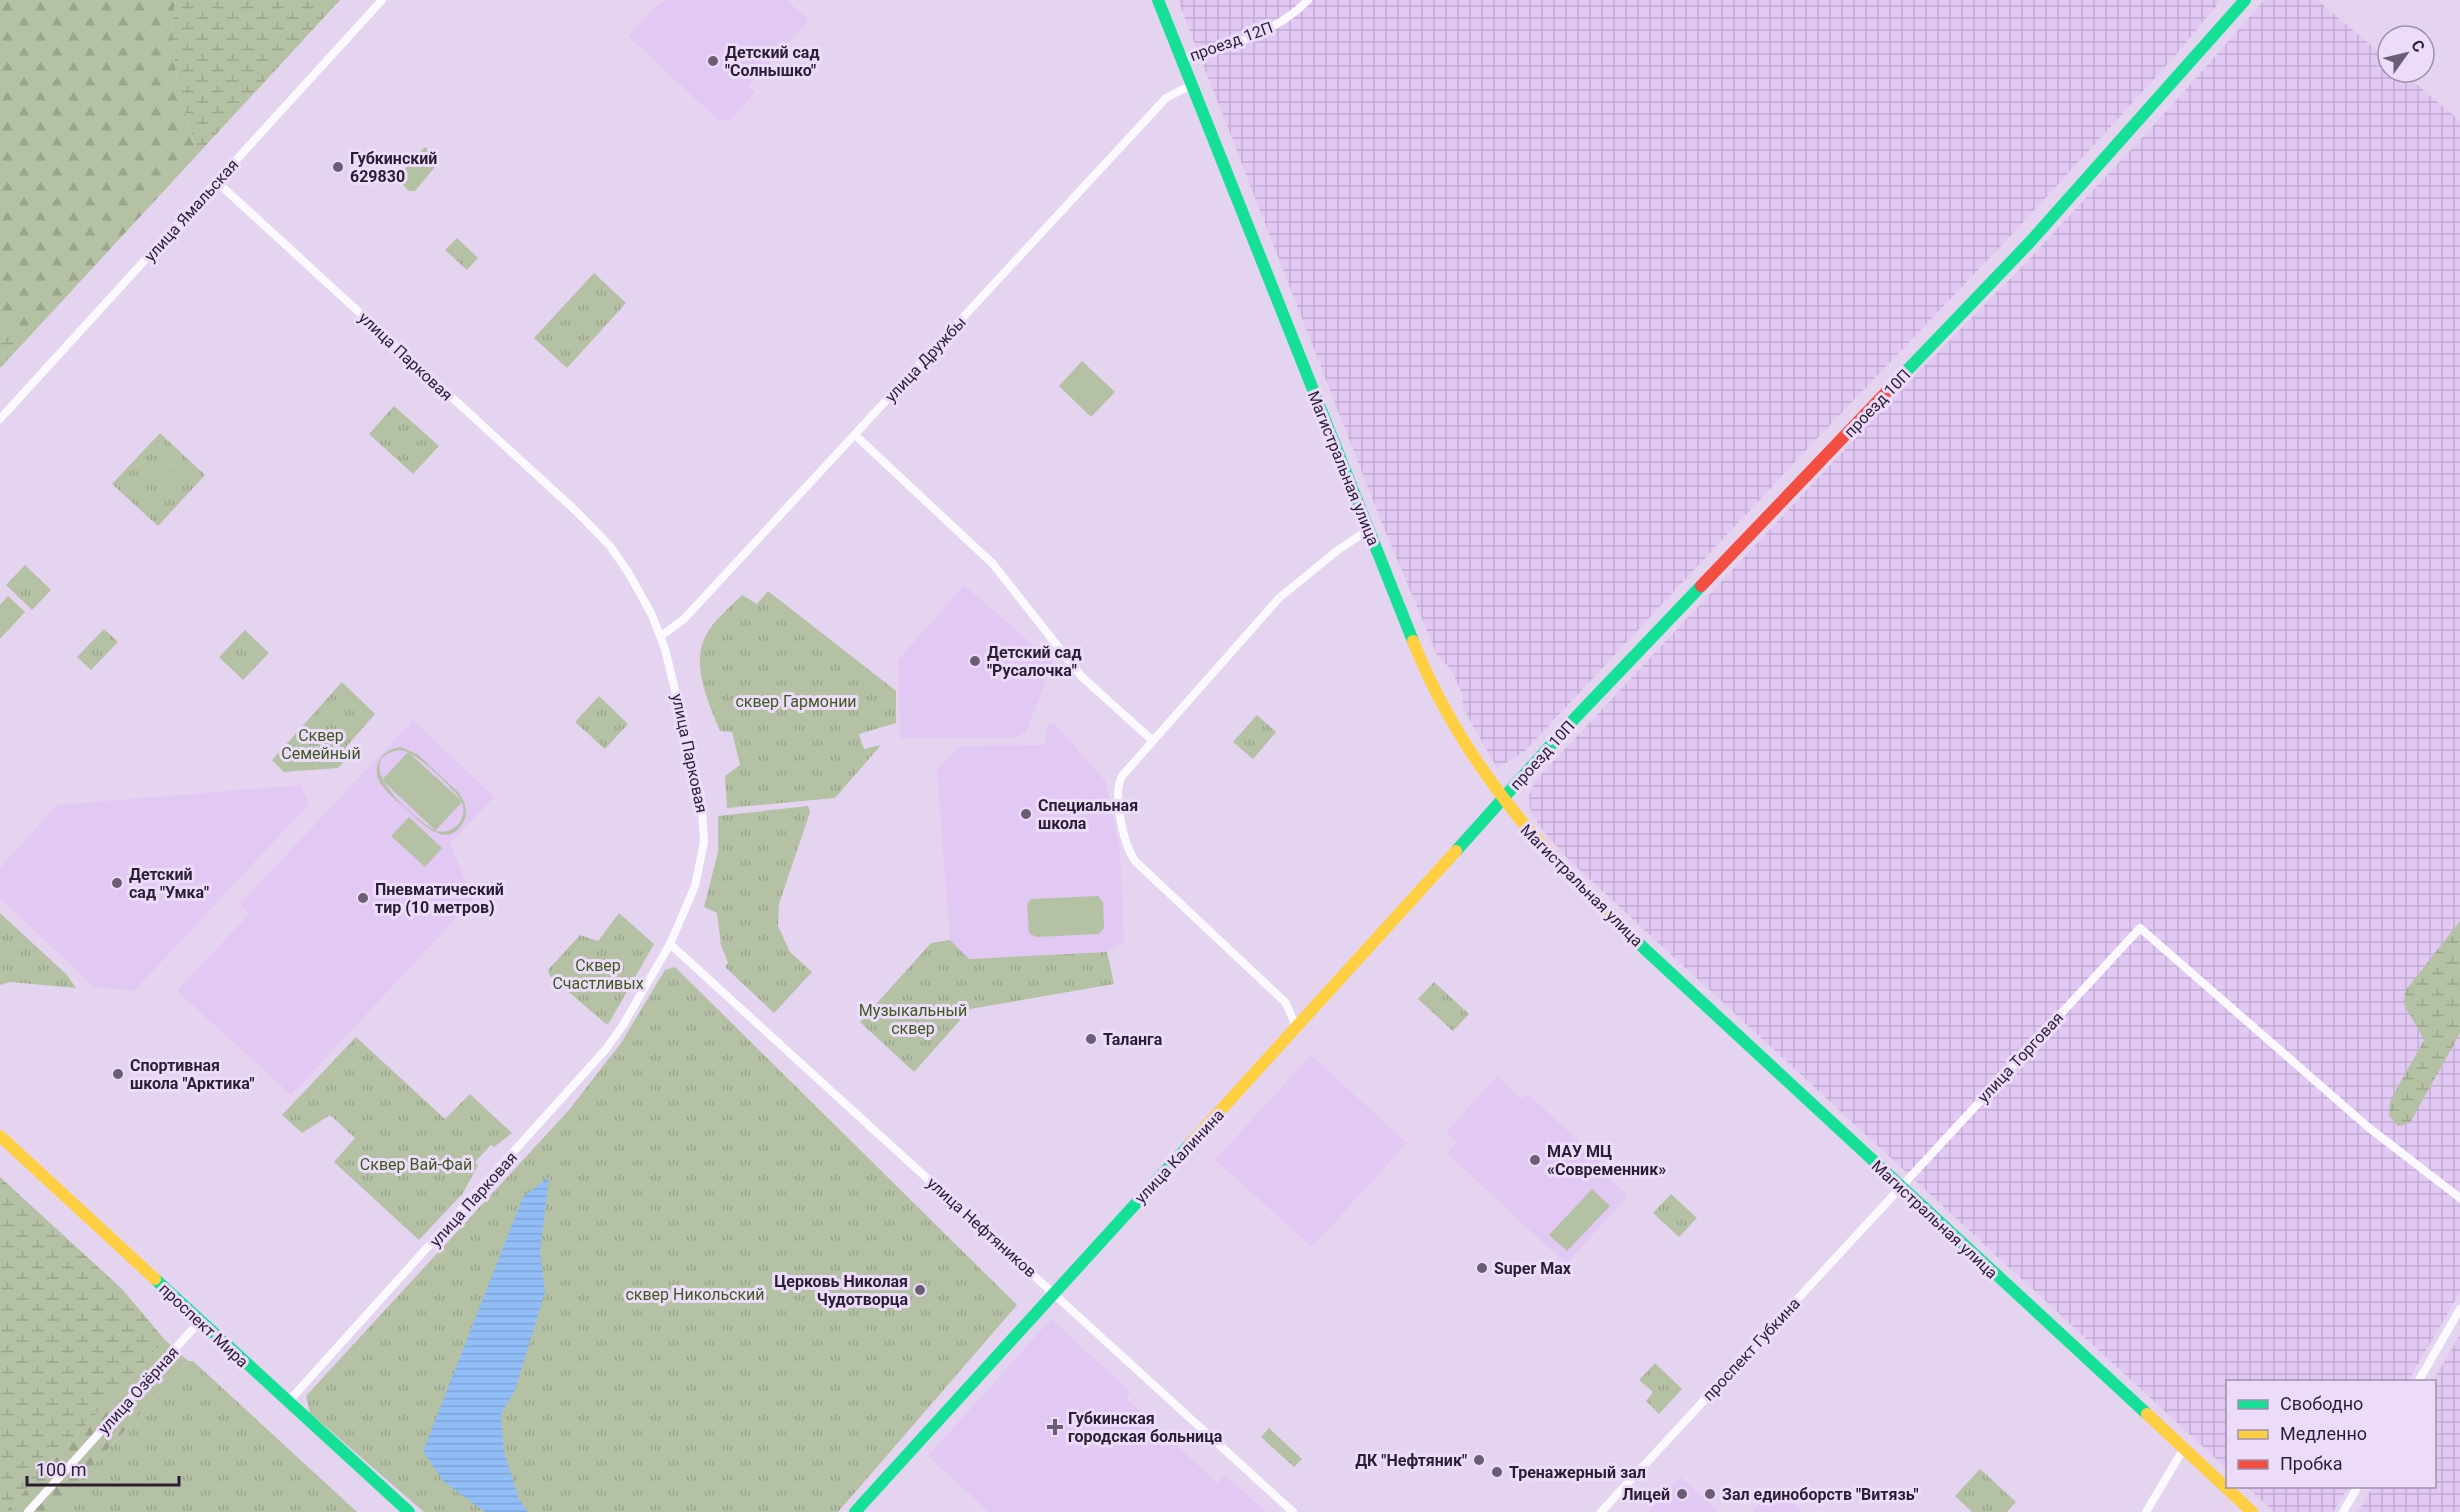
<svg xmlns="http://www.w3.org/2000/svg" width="2460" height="1512" font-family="Roboto,sans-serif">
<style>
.built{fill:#e2c9f4}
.industrial{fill:url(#industrial-grid)}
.grass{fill:url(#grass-tufts)}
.forest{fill:url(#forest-firs)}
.wetland{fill:url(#wetland-marsh)}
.pitch{fill:#b4c1a4;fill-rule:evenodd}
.water{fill:url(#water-rules)}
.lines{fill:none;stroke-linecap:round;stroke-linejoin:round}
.street{stroke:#fbf9fd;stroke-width:8}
.fast{stroke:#16e098;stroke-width:12}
.slow{stroke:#ffcf43;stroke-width:12}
.jam{stroke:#f24e42;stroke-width:12}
.poi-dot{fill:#6b5e74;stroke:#ecdcfa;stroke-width:2}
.labels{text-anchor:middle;stroke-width:6;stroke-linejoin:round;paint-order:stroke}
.street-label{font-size:16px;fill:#2a1f32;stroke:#ecdcfa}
.poi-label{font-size:16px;font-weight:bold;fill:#2a1f32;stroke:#ecdcfa;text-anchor:start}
.park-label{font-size:16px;fill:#3e591d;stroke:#ecdcfa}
</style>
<defs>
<pattern id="industrial-grid" width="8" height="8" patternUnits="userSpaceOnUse" patternTransform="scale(1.5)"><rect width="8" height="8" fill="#e2c9f4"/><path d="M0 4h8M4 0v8" fill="none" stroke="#c2acd2"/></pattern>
<pattern id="grass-tufts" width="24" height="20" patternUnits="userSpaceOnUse" patternTransform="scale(1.5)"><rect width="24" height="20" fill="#b4c1a4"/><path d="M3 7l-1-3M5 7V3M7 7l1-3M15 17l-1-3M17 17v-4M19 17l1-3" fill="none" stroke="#9ba58e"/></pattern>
<pattern id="forest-firs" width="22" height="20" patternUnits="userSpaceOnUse" patternTransform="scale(1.5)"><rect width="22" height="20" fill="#b4c1a4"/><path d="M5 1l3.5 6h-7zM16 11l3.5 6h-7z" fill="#9ba58e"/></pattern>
<pattern id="wetland-marsh" width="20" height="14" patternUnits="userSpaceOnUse" patternTransform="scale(1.5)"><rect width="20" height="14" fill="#b4c1a4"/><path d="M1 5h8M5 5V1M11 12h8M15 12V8" fill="none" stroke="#9ba58e"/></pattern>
<pattern id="water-rules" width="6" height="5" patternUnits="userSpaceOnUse" patternTransform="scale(1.5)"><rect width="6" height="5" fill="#92bef8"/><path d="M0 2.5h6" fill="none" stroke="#7ea3d5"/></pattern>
</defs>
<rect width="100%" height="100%" fill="#e4d4f0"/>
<!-- built -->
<g class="built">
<polygon points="668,0 787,0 809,21 748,86 755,92 750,98 730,120 718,120 628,36 657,5"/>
<polygon points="964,585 1053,662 1026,732 1015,738 900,738 898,660"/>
<polygon points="413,720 494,797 450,843 473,900 291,1095 177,991 249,914 240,904"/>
<polygon points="1054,723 1106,782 1120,852 1124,942 1107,952 968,959 950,940 937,769 959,746 1044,745 1048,724"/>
<polygon points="301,785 309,804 134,991 94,987 0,898 0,868 57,805"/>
<polygon points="1311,1055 1407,1143 1312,1247 1215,1160"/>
<polygon points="1497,1076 1522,1099 1528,1094 1611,1171 1607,1176 1628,1196 1566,1264 1447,1153 1457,1142 1446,1132"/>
<polygon points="1051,1319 1131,1392 1126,1398 1217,1483 1225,1475 1266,1512 989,1512 928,1456"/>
<polygon points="1680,1477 1719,1512 1648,1512"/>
<polygon points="1775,1487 1803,1512 1752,1512"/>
</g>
<!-- industrial -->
<g class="industrial">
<polygon points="1178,0 2221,0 2174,57 2020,226 1807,449 1524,752 1497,768 1463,708 1462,694 1451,669 1437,655 1379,516"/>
<polygon points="2264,0 2317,0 2388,60 2388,72 2402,72 2460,121 2460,1292 2408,1381 2228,1382 2227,1469 1570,861 1541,828 1530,809 1529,795 1535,781 1894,397 2019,270 2176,101"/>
<polygon points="2460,1335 2460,1512 2358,1512 2373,1487 2434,1486 2433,1381"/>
<polygon points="2247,1487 2348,1487 2333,1512 2274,1512"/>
</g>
<!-- grass -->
<g class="grass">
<polygon points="457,238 478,258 467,270 445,250"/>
<polygon points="594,273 626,303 567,368 534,338"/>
<polygon points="394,406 439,446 413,474 369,434"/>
<polygon points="160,433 205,475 158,526 112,484"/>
<polygon points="25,565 51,590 32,610 6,585"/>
<path d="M768,591L896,691V723L859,734L864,749L881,745L835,798L727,808L725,776L740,765L732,732L720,731C709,704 691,666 705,637C713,621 729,608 742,595L757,604Z"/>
<polygon points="104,629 118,642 91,670 77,657"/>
<polygon points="245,630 269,653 243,680 219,657"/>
<polygon points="342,682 375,714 346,747 350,756 338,768 284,772 272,760"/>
<polygon points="599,696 628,724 605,749 575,722"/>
<polygon points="1257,715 1276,732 1253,759 1233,742"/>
<polygon points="808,806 810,812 779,904 778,926 790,952 812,972 774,1013 725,967 728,963 721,945 717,913 704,907 718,852 718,816"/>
<polygon points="0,913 67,975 76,988 10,982 0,985"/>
<polygon points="619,913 654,944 609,1023 606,1024 550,976 548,970 580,935 598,941"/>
<polygon points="950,940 969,959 1107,952 1114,984 970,1009 914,1072 860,1022 931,943"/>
<polygon points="675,967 1017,1305 838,1512 424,1512 310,1413 306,1396 569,1110 621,1043 665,970"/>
<polygon points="1434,982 1469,1014 1453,1031 1418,999"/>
<polygon points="356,1037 445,1119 470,1094 512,1133 494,1147 491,1145 475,1162 478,1165 463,1193 419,1240 334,1162 355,1138 330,1115 302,1133 282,1115"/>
<polygon points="1671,1194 1697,1218 1679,1237 1653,1213"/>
<polygon points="188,1361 193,1361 357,1512 51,1512"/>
<polygon points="1655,1363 1682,1389 1659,1414 1646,1401 1653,1392 1639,1380"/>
<polygon points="1269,1428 1302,1459 1294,1467 1261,1437"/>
<polygon points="1980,1469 2016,1502 2007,1512 1972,1512 1955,1496"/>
</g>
<!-- forest -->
<g class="forest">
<path d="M0,0H176C165,51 184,106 197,155L28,338L0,325Z"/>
<polygon points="165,1340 188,1361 51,1512 5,1512"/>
</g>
<!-- wetland -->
<g class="wetland">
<path d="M176,0H340L197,155C184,106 165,51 176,0Z"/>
<polygon points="0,325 28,338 0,368"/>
<polygon points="2460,921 2460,1033 2410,1123 2398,1126 2389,1116 2390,1101 2424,1040 2404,1004 2405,991"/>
<polygon points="0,1177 122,1289 165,1340 5,1512 0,1512"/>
</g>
<!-- pitch -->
<g class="pitch">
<polygon points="425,147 440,161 415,191 409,191 396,178"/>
<polygon points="1082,361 1115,392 1091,417 1059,386"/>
<polygon points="158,457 181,479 170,491 147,469"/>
<polygon points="8,596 25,612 0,639 0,605"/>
<path d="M400,747L417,754L459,793L465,804L466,816C451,855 422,824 405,808C391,795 368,780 380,759C385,751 392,749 400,747ZM400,750C416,751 452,787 462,801L408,752L382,780L435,830C415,821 345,758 400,750ZM462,802C468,820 454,835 435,831Z"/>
<polygon points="409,817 442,848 425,867 391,836"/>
<polygon points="1098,896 1103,902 1104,928 1099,934 1036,937 1029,933 1027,904 1031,899"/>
<polygon points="1592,1189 1610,1206 1567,1251 1549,1235"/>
</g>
<!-- water -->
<polygon class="water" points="549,1177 540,1252 545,1292 515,1390 501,1414 504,1452 519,1499 528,1512 485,1512 444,1482 423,1451 523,1197"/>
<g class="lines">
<!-- street -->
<g class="street">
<path d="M1181,59C1226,47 1275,34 1308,0"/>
<polyline points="217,182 577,512 610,546 628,572 652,615 665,649 701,797 704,842 695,886 670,944 623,1025 606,1049 288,1402"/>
<polyline points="0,419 382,0"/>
<polyline points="855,435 993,564 1082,677 1153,741"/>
<polyline points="661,636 684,619 1166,98 1191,85"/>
<polyline points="670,944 1293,1512"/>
<path d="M1297,1029L1286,1003L1135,861C1123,843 1112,794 1122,776L1279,598L1338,550L1368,530"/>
<polyline points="2418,1382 2460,1309"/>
<polyline points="28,1512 200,1321"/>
<polyline points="1601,1512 2140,928 2368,1127 2460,1198"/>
<polyline points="2146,1512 2184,1448"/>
<polyline points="2343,1512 2358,1486"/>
</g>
<!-- fast -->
<g class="fast">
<polyline points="1158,0 1413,641"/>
<polyline points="1896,382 2030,242 2245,0"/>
<polyline points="1456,851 1576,717 1701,586"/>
<polyline points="1635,940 2147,1414"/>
<polyline points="155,1279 409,1512"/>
<polyline points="855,1512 1190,1144"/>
</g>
<!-- slow -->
<g class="slow">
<path d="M1413,641C1460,760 1542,853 1635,940"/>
<polyline points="0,1136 155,1279"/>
<polyline points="1190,1144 1456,851"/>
<polyline points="2147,1414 2252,1512"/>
</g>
<!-- jam -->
<polyline class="jam" points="1701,586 1896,382"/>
</g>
<!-- markers -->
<g class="poi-dot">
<circle cx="713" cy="61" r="6"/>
<circle cx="338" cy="167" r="6"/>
<circle cx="975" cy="661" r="6"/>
<circle cx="1026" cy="814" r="6"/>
<circle cx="117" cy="883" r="6"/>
<circle cx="363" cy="898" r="6"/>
<circle cx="1091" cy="1039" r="6"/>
<circle cx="118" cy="1074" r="6"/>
<circle cx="1535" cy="1160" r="6"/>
<circle cx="1482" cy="1268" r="6"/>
<circle cx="920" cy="1290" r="6"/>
<path d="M1052 1418h6v6h6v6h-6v6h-6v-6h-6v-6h6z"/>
<circle cx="1479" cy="1460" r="6"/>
<circle cx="1497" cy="1472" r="6"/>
<circle cx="1682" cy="1494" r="6"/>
<circle cx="1710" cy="1494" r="6"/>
</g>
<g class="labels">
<!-- street labels -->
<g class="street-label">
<text transform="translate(1231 41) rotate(-20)" y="6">проезд 12П</text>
<text transform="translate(191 210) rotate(-48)" y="6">улица Ямальская</text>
<text transform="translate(406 356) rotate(43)" y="6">улица Парковая</text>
<text transform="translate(925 359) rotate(-47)" y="6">улица Дружбы</text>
<text transform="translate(1877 403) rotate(-46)" y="6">проезд 10П</text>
<text transform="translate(1344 468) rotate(68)" y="6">Магистральная улица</text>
<text transform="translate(690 753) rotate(78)" y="6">улица Парковая</text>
<text transform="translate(1542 755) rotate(-48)" y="6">проезд 10П</text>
<text transform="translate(1582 885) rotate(45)" y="6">Магистральная улица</text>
<text transform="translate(2020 1057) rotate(-47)" y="6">улица Торговая</text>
<text transform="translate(1179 1156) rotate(-47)" y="6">улица Калинина</text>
<text transform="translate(473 1199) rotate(-48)" y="6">улица Парковая</text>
<text transform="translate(1935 1219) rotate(43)" y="6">Магистральная улица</text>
<text transform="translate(982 1227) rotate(42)" y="6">улица Нефтяников</text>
<text transform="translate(204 1325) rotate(43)" y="6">проспект Мира</text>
<text transform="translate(1751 1349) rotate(-47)" y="6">проспект Губкина</text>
<text transform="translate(138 1390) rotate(-48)" y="6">улица Озёрная</text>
</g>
<!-- poi labels -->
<g class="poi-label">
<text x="725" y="58">Детский сад<tspan x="725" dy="18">"Солнышко"</tspan></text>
<text x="350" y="164">Губкинский<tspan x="350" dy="18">629830</tspan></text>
<text x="987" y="658">Детский сад<tspan x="987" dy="18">"Русалочка"</tspan></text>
<text x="1038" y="811">Специальная<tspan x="1038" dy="18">школа</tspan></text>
<text x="129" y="880">Детский<tspan x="129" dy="18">сад "Умка"</tspan></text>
<text x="375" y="895">Пневматический<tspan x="375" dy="18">тир (10 метров)</tspan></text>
<text x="1103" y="1045">Таланга</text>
<text x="130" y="1071">Спортивная<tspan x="130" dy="18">школа "Арктика"</tspan></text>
<text x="1547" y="1157">МАУ МЦ<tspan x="1547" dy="18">«Современник»</tspan></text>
<text x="1494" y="1274">Super Max</text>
<text x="908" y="1287" text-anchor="end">Церковь Николая<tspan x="908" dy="18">Чудотворца</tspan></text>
<text x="1068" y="1424">Губкинская<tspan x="1068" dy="18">городская больница</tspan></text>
<text x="1467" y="1466" text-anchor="end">ДК "Нефтяник"</text>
<text x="1509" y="1478">Тренажерный зал</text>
<text x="1670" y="1500" text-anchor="end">Лицей</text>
<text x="1722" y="1500">Зал единоборств "Витязь"</text>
</g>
<!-- park labels -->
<g class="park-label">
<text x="796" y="707">сквер Гармонии</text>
<text x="321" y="741">Сквер<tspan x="321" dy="18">Семейный</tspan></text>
<text x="598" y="971">Сквер<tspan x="598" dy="18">Счастливых</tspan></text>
<text x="913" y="1016">Музыкальный<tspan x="913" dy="18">сквер</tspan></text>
<text x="416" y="1170">Сквер Вай-Фай</text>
<text x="695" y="1300">сквер Никольский</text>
</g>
</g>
<!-- legend -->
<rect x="2226" y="1380" width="210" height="108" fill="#ecdcfa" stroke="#9e90aa" stroke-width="1.5"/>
<rect x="2238" y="1400" width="30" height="9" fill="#16e098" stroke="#9e90aa" stroke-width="1.5"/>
<text x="2280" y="1410" font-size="18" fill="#2a1f32">Свободно</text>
<rect x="2238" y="1430" width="30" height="9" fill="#ffcf43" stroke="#9e90aa" stroke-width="1.5"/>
<text x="2280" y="1440" font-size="18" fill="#2a1f32">Медленно</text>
<rect x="2238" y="1460" width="30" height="9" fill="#f24e42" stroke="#9e90aa" stroke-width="1.5"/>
<text x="2280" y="1470" font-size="18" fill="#2a1f32">Пробка</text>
<!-- north arrow -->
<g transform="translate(2406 54) rotate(56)"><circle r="28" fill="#ecdcfa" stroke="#9e90aa" stroke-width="1.5"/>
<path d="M0-4.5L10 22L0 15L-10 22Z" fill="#6b5e74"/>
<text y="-9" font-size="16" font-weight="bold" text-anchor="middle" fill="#2a1f32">С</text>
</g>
<!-- scale -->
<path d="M27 1476v9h152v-9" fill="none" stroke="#2a1f32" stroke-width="3"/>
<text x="36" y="1476" font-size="18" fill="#2a1f32" stroke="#ecdcfa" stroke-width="4.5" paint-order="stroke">100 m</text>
</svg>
